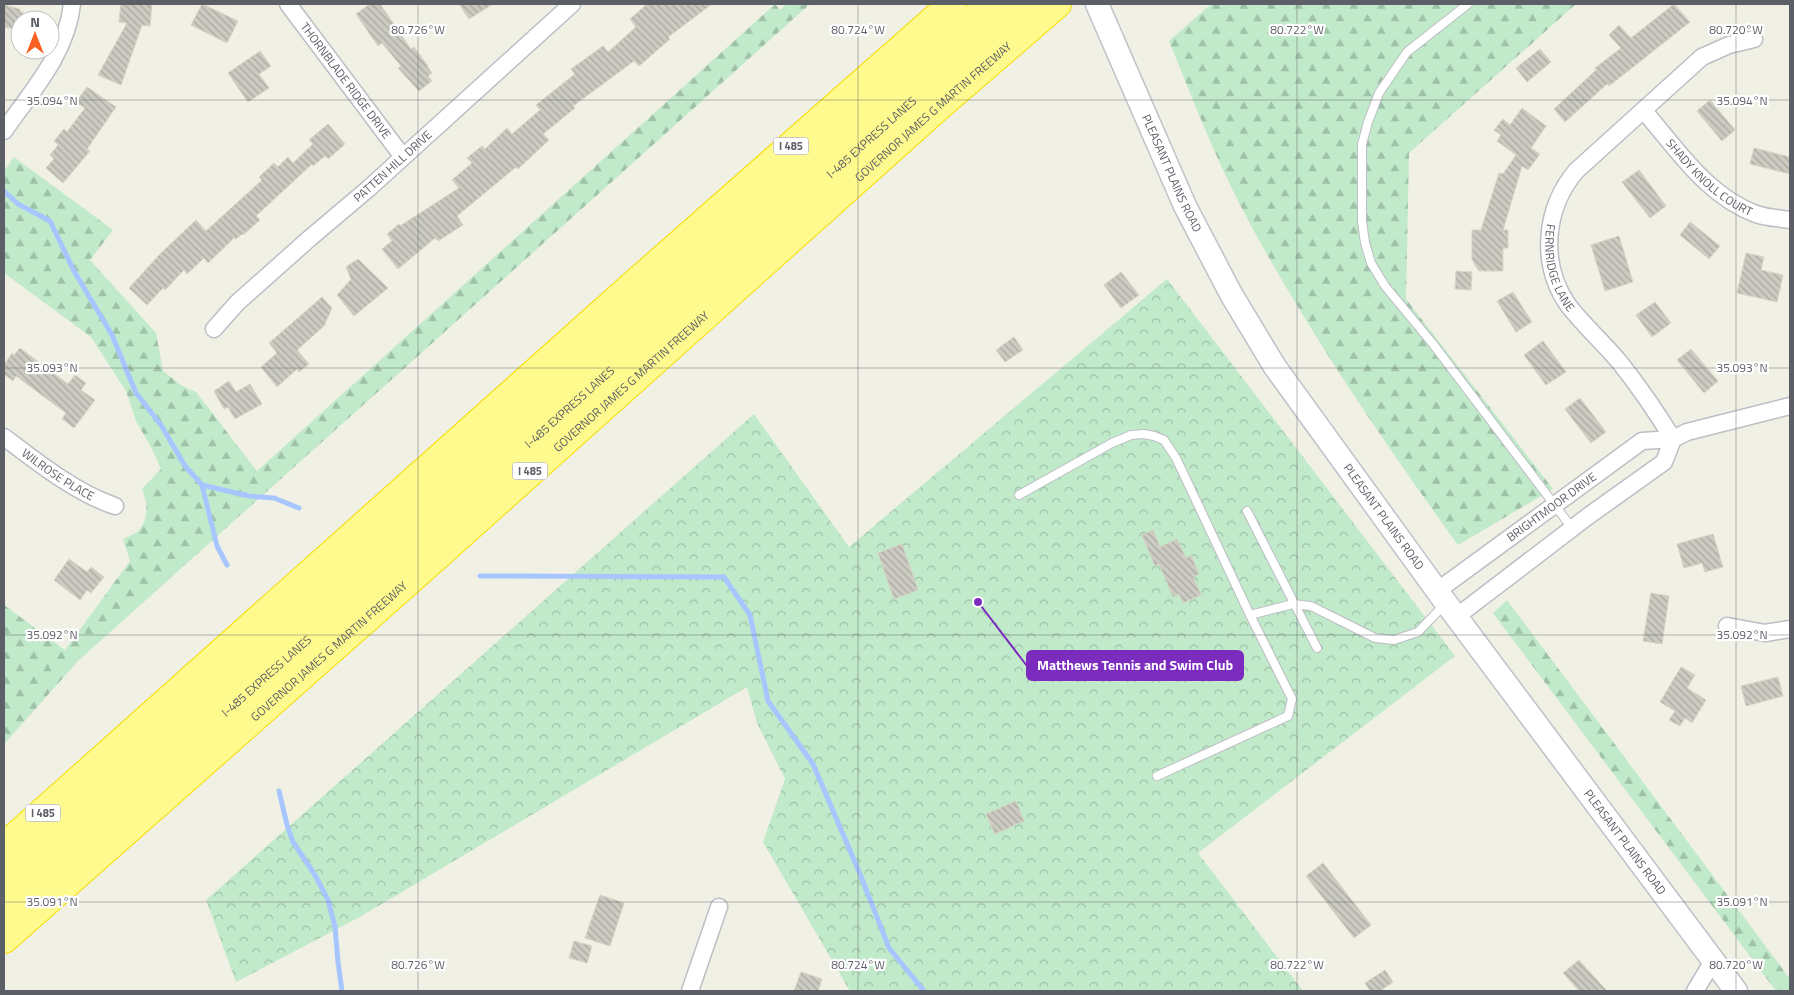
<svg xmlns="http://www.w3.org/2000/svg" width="1794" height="995" font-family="'Titillium Web',sans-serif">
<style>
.forest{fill:url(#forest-firs)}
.park{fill:url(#park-crowns)}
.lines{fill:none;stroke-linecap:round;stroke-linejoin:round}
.stream{stroke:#a7c6ff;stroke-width:5}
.building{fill:url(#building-back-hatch);stroke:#d6d4c3}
.lane-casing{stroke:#bdbec5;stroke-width:10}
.street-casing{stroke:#bdbec5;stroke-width:19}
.secondary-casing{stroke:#bfc1c9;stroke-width:25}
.highway-casing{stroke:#f6dd00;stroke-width:30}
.lane{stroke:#fff;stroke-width:8}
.street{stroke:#fff;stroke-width:16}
.secondary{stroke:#fff;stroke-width:22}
.highway{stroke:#fffa8e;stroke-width:28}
.ticks{fill:none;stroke:#5d5f67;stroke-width:1;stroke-opacity:0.45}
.labels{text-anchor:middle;stroke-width:4.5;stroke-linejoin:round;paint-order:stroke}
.shield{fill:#fff;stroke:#8e8f95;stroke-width:1}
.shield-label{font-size:11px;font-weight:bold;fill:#5d5f67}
.street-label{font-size:12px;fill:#5d5f67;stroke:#fff}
.ticks-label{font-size:12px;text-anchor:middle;fill:#5d5f67;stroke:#fff;stroke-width:4.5;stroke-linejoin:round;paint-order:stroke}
.leader{fill:none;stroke:#7b2cbf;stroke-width:2}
.callout-dot{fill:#7b2cbf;stroke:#fff;stroke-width:2}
.callout{fill:#7b2cbf;stroke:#7b2cbf;stroke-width:2}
.callout-label{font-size:14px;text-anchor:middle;font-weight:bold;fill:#fff}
</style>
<defs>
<pattern id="forest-firs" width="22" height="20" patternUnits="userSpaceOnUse" patternTransform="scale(1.25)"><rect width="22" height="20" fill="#c0eac9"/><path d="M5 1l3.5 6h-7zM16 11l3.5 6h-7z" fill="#9fc1a7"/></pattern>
<pattern id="park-crowns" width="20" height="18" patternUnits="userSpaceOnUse" patternTransform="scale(1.25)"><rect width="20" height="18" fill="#c0eac9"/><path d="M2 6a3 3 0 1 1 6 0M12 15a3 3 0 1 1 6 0" fill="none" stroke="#9fc1a7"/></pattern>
<pattern id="building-back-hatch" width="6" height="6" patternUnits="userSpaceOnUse" patternTransform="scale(1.25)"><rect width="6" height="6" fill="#cccbc2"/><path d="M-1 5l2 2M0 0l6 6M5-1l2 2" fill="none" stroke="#a9a8a1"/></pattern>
</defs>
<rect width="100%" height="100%" fill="#f1f0e5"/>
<!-- forest -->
<g class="forest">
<path d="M775,4L780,10L787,4H810L79,660L4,744V605L65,650L130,561L123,539C128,537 134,534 138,531C149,520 148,503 142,489L161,469L152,449L136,421L126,391L91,337L4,273V171L14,157L113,230L90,260L156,333L163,371L182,386L196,392L257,471Z"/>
<path d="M1211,4H1576L1409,153L1406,299L1553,489L1458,545C1385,444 1314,340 1254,231C1220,170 1195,105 1169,41Z"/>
<polygon points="1507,600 1790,979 1790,991 1776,991 1493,613"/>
</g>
<!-- park -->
<polygon class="park" points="1167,279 1455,656 1198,853 1303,991 850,991 763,842 785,779 757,723 747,687 358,918 236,982 206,900 754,414 849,547"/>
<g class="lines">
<!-- stream -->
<g class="stream">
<polyline points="4,191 18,204 50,221 74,271 112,335 136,393 161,425 185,466 202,485 217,546 227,565"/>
<polyline points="202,485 249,496 274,498 299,508"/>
<polyline points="480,576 724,577 750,615 768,701 813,764 860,874 889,948 924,991"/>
<polyline points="279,791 287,825 293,842 315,875 328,900 335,927 338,962 342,991"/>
</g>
</g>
<!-- building -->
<g class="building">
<polygon points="121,4 152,4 150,26 142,25 121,85 98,75 127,23 119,22"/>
<polygon points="202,4 238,21 227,43 191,25"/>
<polygon points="370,4 380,4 411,49 414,47 428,66 427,66 432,73 428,76 432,81 419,91 398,68 401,66 382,43 378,46 356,14"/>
<polygon points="459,4 493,4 469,19"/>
<polygon points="647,4 712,4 668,37 670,39 639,66 634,61 573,106 575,108 543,134 549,140 518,169 516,167 457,216 463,225 438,241 435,238 398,269 382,249 392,241 387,234 399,224 400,226 459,188 452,180 472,163 467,158 482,146 485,149 507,128 512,134 540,110 536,105 575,74 571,69 603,46 608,52 636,27 630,19"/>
<polygon points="1674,4 1690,22 1609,86 1607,84 1565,122 1554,109 1596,70 1595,68 1621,48 1609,35 1619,25 1631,38"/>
<polygon points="4,5 20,9 20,12 23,12 19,30 4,27"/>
<polygon points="1540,49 1551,62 1527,82 1516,68"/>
<polygon points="260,51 271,66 259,74 269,88 248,102 228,73"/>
<polygon points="87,87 116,107 87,149 90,151 63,183 46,168 54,159 50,155 58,145 54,141 64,129 67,132 85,108 76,102"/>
<polygon points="1710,100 1735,130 1722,141 1697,111"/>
<polygon points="1522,108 1546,126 1531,148 1540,154 1528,170 1522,166 1503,230 1508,230 1508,248 1503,248 1503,271 1479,271 1472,260 1472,230 1481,230 1499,173 1503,174 1516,155 1497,141 1501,135 1494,130 1503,119 1510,125"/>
<polygon points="328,124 345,144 328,159 325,156 313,166 312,164 256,216 260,220 243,235 242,234 236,239 234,238 208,263 204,258 187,274 184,270 165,290 163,288 147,305 129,288 160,254 196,220 206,231 262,180 259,177 274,163 278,167 288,157 293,163 313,144 309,140"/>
<polygon points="1754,148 1790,157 1790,174 1750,164"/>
<polygon points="1639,170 1666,206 1650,218 1622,182"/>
<polygon points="1690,222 1720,246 1709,259 1680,235"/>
<polygon points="1619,236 1633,282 1605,291 1591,245"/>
<polygon points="1746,253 1764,257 1761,270 1783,275 1777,302 1737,293"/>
<polygon points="358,259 388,288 354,316 337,295 351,279 346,267"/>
<polygon points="1456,271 1472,272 1471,290 1455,289"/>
<polygon points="1121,272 1139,295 1121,308 1104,285"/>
<polygon points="1513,292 1532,322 1516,332 1497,301"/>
<polygon points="322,297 332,308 324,326 297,350 309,364 299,372 297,369 277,387 261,367 277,353 269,343"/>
<polygon points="1655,302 1671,323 1652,337 1636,315"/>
<polygon points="1014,337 1023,350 1005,362 996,350"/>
<polygon points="1543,341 1566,372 1546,385 1524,355"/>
<polygon points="20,348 68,384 75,375 86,383 81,390 95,400 74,428 62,419 66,413 16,376 13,381 4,374 4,365 12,353 14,355"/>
<polygon points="1691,349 1718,381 1704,393 1677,360"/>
<polygon points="229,381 236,392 250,384 262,404 235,419 228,407 224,409 214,391"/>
<polygon points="1580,398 1606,432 1591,443 1565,409"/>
<polygon points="1153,530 1160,547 1177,539 1186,558 1191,555 1199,574 1193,577 1201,595 1183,603 1179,594 1173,597 1159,564 1155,566 1142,535"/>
<polygon points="1713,534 1723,567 1705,572 1702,563 1684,568 1677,544"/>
<polygon points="902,544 918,590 894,599 878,553"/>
<polygon points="69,559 87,572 91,567 104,577 91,593 87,590 80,600 54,580"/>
<polygon points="1651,593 1669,596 1662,644 1643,641"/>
<polygon points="1681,667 1695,675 1687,688 1706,700 1692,723 1685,718 1680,726 1669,720 1675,711 1660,702"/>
<polygon points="1778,677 1783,696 1746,706 1741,686"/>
<polygon points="1016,801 1024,821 995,834 986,814"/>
<polygon points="1323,863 1371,925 1354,938 1306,876"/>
<polygon points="600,895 624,903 610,946 585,938"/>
<polygon points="574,941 592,946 587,963 569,958"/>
<polygon points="1579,960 1607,991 1579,991 1563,973"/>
<polygon points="1385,970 1393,982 1380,991 1370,991 1365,983"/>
<polygon points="801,972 822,979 818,991 794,991"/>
</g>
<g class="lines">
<!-- lane casing -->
<g class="lane-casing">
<g id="lane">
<polyline points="1468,4 1407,52 1379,93 1368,122 1362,144 1362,221 1365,243 1371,263 1385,286 1433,344 1572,528"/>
<polyline points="1019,495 1112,443 1131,435 1144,434 1154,436 1164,440 1176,458 1250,615 1293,604 1311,606 1375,638 1394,640 1418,632 1445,604"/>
<polyline points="1247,511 1317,648"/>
<polyline points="1157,776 1288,716 1292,699 1250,615"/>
</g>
</g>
<!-- street casing -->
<g class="street-casing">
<g id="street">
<path id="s1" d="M288,4L403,157"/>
<path id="s2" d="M1754,39L1729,45L1702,57L1576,171C1545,208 1539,263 1568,305C1584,326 1604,343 1621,364C1640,388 1657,413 1673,439L1687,432L1790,406"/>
<path id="s3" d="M1644,111C1677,149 1707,196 1756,214C1767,218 1779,218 1790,220"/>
<path d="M4,131C31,92 67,53 72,4"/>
<path id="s4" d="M214,329L237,303L310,238L368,189L572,4"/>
<path id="s5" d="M4,437C37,462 76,493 115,506"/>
<path id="s6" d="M1437,591L1642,441L1673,439L1664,462L1587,517L1456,617"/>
<polyline points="1727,626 1765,633 1790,629"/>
<polyline points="690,991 719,907"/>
<polyline points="1695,991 1713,961"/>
</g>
</g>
<!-- secondary casing -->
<g class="secondary-casing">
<g id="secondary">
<path id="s7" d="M1097,4L1185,206L1231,294L1275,367L1446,603L1736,991"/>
</g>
</g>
<!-- highway casing -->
<g class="highway-casing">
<g id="highway">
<polyline points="4,847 630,288 952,4"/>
<polyline points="4,878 307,607 990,4"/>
<path id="s8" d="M4,909L532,441L1021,4"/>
<path id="s9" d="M4,939L412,578L940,105L1057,4"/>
</g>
</g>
<!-- lane -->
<use href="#lane" class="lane"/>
<!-- street -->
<use href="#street" class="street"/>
<!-- secondary -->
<use href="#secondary" class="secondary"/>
<!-- highway -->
<use href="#highway" class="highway"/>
</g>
<!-- ticks -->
<path class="ticks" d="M418,4V991M858,4V991M1297,4V991M1736,4V991M4,100H1790M4,368H1790M4,635H1790M4,902H1790"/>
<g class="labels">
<!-- shield labels -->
<g class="shield">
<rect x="773.5" y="137.5" width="35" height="17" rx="4"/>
<rect x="512.5" y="462.5" width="35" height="17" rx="4"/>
<rect x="25.5" y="804.5" width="35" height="17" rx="4"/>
</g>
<g class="shield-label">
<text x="791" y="150">I 485</text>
<text x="530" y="475">I 485</text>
<text x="43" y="817">I 485</text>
</g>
<!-- street labels -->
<g class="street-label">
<text dy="4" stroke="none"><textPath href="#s1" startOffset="96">THORNBLADE RIDGE DRIVE</textPath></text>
<text dy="4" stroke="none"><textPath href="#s9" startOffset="1244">GOVERNOR JAMES G MARTIN FREEWAY</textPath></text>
<text dy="4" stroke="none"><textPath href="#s8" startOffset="1161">I-485 EXPRESS LANES</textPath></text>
<text dy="4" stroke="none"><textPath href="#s4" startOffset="242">PATTEN HILL DRIVE</textPath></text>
<text dy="4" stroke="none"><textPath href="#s7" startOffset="185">PLEASANT PLAINS ROAD</textPath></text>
<text dy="4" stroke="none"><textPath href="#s3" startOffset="94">SHADY KNOLL COURT</textPath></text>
<text dy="4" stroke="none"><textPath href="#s2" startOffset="330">FERNRIDGE LANE</textPath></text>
<text dy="4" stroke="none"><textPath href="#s9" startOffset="839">GOVERNOR JAMES G MARTIN FREEWAY</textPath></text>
<text dy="4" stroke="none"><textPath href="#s8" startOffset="756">I-485 EXPRESS LANES</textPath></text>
<text dy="4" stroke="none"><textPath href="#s5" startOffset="66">WILROSE PLACE</textPath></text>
<text dy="4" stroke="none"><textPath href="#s6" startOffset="142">BRIGHTMOOR DRIVE</textPath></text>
<text dy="4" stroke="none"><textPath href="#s7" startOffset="590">PLEASANT PLAINS ROAD</textPath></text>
<text dy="4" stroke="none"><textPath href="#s9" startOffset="434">GOVERNOR JAMES G MARTIN FREEWAY</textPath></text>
<text dy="4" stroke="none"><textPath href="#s8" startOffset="351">I-485 EXPRESS LANES</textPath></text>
<text dy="4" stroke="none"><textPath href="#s7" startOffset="995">PLEASANT PLAINS ROAD</textPath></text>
</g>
</g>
<g class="ticks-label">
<text x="418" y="34">80.726°W</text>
<text x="858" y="34">80.724°W</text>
<text x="1297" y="34">80.722°W</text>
<text x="1736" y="34">80.720°W</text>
<text x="52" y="105">35.094°N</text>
<text x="1742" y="105">35.094°N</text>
<text x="52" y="372">35.093°N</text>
<text x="1742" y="372">35.093°N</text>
<text x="52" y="639">35.092°N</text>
<text x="1742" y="639">35.092°N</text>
<text x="52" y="906">35.091°N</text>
<text x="1742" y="906">35.091°N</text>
<text x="418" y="969">80.726°W</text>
<text x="858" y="969">80.724°W</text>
<text x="1297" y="969">80.722°W</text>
<text x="1736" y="969">80.720°W</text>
</g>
<!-- callouts -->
<path class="leader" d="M978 602L1027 666"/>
<circle class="callout-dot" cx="978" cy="602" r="5"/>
<rect class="callout" x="1027" y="651" width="216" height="29" rx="5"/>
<g class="callout-label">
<text x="1135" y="670">Matthews Tennis and Swim Club</text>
</g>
<!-- border -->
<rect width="1794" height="995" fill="none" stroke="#5d5f67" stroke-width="10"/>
<!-- north arrow -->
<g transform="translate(35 35)"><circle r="24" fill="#ffffff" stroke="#bebfc2"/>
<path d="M0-4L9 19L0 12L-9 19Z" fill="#f96122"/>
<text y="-8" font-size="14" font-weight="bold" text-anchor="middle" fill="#5d5f67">N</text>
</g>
</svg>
